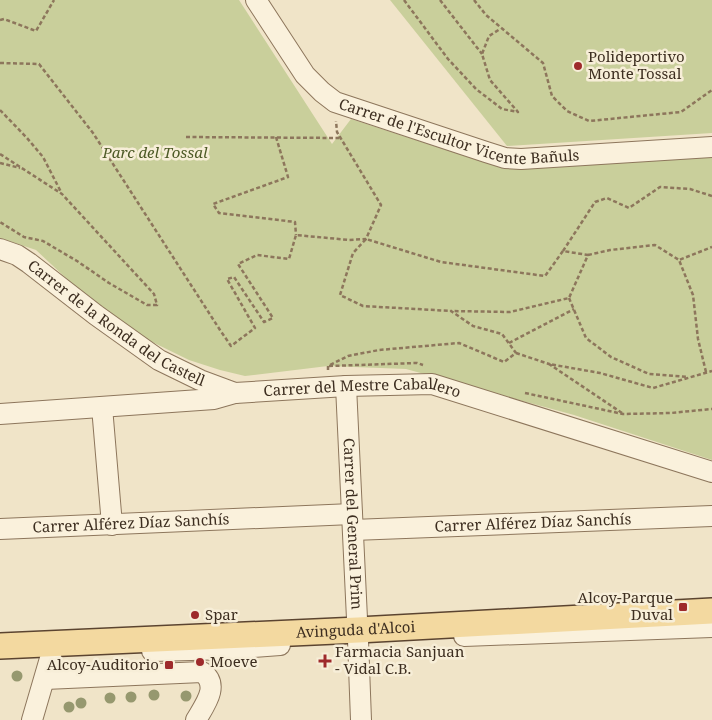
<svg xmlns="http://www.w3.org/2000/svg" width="712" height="720" font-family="'Noto Serif',serif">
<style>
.green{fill:#c9cf9b}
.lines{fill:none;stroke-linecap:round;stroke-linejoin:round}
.minor-casing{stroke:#8d765c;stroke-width:22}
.major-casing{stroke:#5b4430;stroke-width:28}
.path{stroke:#8d765c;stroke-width:2.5;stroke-dasharray:4 2.5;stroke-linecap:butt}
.minor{stroke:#faf1dc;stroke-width:20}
.major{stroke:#f3d9a0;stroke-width:25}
.tree{fill:#96986f}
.poi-dot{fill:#9e2a2b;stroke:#f7eed8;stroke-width:2}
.labels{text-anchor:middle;stroke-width:5;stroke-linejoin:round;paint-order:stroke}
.poi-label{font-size:15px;fill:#3d2e20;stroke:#f7eed8;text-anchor:start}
.street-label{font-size:15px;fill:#3d2e20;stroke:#f7eed8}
.park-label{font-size:15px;font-style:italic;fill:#4d5a26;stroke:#f7eed8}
</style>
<rect width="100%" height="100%" fill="#f0e4c8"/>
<!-- green -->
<g class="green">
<polygon points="0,0 239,0 332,144 351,119 505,169 712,155 712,460 574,415 406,369 328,366 245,376 220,370 189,360 142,337 83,294 36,250 0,238"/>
<polygon points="390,0 712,0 712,133 507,146"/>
</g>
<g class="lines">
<!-- minor casing -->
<g class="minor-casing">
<g id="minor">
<path id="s1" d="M256,0L305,75L322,92L335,102L486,152L505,158L521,159L712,147"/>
<path id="s2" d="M0,249L17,255L29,263L96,315L159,360L200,380L235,393"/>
<path id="s3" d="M346,386L358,640L361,720"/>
<polyline points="102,407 112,525"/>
<path id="s4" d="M0,414L214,399L235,393L346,386L432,384L712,472"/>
<path id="s5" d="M0,529L352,514"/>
<path id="s6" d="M353,530L712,516"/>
<polyline points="464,636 712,627"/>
<polyline points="152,651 230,649 280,645"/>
<path d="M45,679L202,672C221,685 204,706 196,720"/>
<polyline points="32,720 51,655 51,643"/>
</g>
</g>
<!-- major casing -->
<g class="major-casing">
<g id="major">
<path id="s7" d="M0,646L358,630L712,611"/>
</g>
</g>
<!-- path -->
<g class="path">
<polyline points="404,0 448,59 476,89 502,109 518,112 490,80 482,54 489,36 500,29"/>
<polyline points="440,0 482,54"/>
<polyline points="474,0 486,15 543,63 552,96 567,111 589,121 681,112 712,90"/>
<polyline points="0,20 4,19 36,31 54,0"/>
<polyline points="0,63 39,64 93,133 220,330 231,346 255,328 227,279 234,277 264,322 273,318 238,264 257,255 289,259 296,235 349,240 366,239 381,205 337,132 336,121"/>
<polyline points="0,110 27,138 43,157 61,192"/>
<polyline points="186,137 341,138"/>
<polyline points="276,137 288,177 213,204 219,213 295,222 296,235"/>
<polyline points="0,154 62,194 154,294 157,305 147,305 109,283 77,261 43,241 24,237 0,222"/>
<polyline points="0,163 20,168"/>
<polyline points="563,251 595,202 607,198 629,208 660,187 690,189 712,196"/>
<polyline points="588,255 610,250 655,245 679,260"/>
<polyline points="569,298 586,338 611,357 649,374 688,377"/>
<polyline points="509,343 574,309"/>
<polyline points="516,353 549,364"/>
<polyline points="329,366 417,363 423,365"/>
<polyline points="328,370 328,366 348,356 379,350 459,343 504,362 516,353 502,334 473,326 451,311 510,312 569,298 588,255 563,251 545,276 441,262 366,239 353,253 340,295 363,306 451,311"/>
<polyline points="706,372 698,339 693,295 679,260 712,247"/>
<polyline points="525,393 623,414 671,413 712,409"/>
<polyline points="622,413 549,364 600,373 653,388 712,371"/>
</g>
<!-- minor -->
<use href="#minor" class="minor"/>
<!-- major -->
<use href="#major" class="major"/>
</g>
<!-- trees -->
<g class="tree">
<circle cx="17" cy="676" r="5.5"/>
<circle cx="154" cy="695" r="5.5"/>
<circle cx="186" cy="696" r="5.5"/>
<circle cx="131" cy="697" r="5.5"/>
<circle cx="110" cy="698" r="5.5"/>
<circle cx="81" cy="703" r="5.5"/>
<circle cx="69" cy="707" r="5.5"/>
</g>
<!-- markers -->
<g class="poi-dot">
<circle cx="578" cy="66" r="5"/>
<rect x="678" y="602" width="10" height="10" rx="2.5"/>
<circle cx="195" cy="615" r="5"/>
<path d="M322.5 653.5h5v5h5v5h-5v5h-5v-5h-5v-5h5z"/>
<circle cx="200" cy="662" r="5"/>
<rect x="164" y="660" width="10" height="10" rx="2.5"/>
</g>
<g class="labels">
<!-- poi labels -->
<g class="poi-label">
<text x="588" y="62">Polideportivo<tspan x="588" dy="17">Monte Tossal</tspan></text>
<text x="673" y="603" text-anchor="end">Alcoy-Parque<tspan x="673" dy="17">Duval</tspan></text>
<text x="205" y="620">Spar</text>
<text x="335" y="657">Farmacia Sanjuan<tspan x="335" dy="17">- Vidal C.B.</tspan></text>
<text x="210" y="667">Moeve</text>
<text x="159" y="670" text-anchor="end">Alcoy-Auditorio</text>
</g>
<!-- street labels -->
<g class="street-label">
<text dy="5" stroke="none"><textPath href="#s1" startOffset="259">Carrer de l'Escultor Vicente Bañuls</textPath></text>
<text dy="5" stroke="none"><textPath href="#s2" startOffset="139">Carrer de la Ronda del Castell</textPath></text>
<text dy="5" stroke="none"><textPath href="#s4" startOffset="364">Carrer del Mestre Caballero</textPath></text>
<text dy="5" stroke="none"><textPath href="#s3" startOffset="138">Carrer del General Prim</textPath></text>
<text dy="5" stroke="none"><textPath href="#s6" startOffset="180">Carrer Alférez Díaz Sanchís</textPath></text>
<text dy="5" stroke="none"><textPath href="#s5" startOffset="131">Carrer Alférez Díaz Sanchís</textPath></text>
<text dy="5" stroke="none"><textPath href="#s7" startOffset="356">Avinguda d'Alcoi</textPath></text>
</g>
<!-- park labels -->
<g class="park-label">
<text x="155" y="158">Parc del Tossal</text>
</g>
</g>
</svg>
